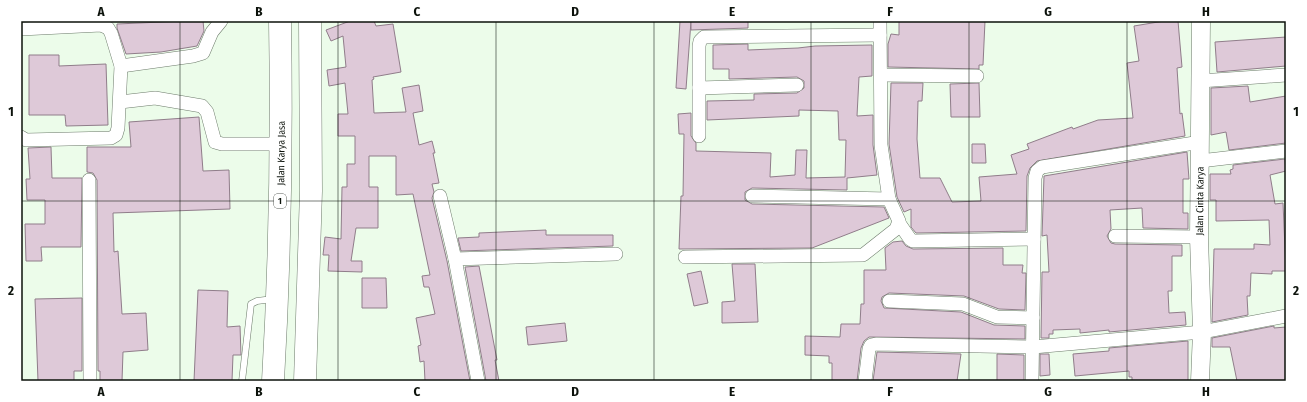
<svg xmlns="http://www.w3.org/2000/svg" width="1307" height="402" font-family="'Fira Sans Condensed',sans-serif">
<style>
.building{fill:#dec9d8;stroke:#907d8a}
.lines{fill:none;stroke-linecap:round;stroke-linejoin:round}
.lane-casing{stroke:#6d7b6b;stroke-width:7}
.street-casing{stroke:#6d7b6b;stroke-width:14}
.secondary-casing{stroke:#6d7b6b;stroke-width:19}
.highway-casing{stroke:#6d7b6b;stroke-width:23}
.lane{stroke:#fff;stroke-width:6}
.street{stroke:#fff;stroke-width:13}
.secondary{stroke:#fff;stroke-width:18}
.highway{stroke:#fff;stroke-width:22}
.grid{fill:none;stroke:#0c120b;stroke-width:1;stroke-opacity:0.55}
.labels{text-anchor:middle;stroke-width:3.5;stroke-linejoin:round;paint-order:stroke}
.shield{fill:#fff;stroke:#555954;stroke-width:1}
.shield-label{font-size:9px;font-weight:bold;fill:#0c120b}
.street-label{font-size:10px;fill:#0c120b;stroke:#fff}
.neatline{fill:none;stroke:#0c120b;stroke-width:1.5}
.grid-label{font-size:13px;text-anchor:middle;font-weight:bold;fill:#0c120b}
</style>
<rect width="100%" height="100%" fill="#ecfcea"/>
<!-- building -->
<g class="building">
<polygon points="184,21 203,21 204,31 197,46 161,52 126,54 117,28 117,24"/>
<polygon points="350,21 374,21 376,26 393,24 401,72 373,77 374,79 372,80 374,113 406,112 402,88 419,85 423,111 413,113 419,145 432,141 435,153 433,153 439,183 432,184 434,192 432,198 447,261 470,381 425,381 424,361 420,362 418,346 421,345 416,318 435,314 429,287 424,287 422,276 430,275 413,194 396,195 396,156 369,156 369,187 378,187 378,228 356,228 351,261 362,261 362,272 328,271 329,255 323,255 325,237 341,239 342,187 347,187 347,164 355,164 355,136 338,136 338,114 348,114 345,83 329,86 327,70 346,67 343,36 331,41 326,30"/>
<polygon points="680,21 691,21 686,89 676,88"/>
<polygon points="691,21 748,21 748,28 691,30"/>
<polygon points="899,21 985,21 983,65 979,65 979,69 888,67 888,44 891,34 899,35"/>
<polygon points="1164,21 1178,21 1182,67 1177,68 1180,114 1182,113 1185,136 1037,161 1030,168 1027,176 1026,231 916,233 911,227 911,209 904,212 897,197 889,144 891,83 923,83 922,101 918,101 917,139 920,178 940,178 952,202 981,201 979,177 1017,174 1011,155 1029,149 1027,144 1072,127 1073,129 1098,120 1133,118 1127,63 1139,61 1134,26"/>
<polygon points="1286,37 1286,66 1217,72 1215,42"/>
<polygon points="748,44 748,50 798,48 815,46 872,45 872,76 859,77 857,116 873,115 873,145 877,175 847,178 847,190 752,188 745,192 745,200 752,204 884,207 889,218 812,248 679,249 681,196 683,196 684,134 679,134 678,114 691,113 691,136 696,143 696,151 771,153 770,177 795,175 796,150 807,150 806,178 845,177 846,140 839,140 838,111 799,110 799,116 707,120 707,101 754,100 754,94 797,93 804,88 804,81 797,77 729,79 729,69 713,69 713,45"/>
<polygon points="29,55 59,55 59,66 106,64 108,125 66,126 65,115 29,115"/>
<polygon points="979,83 980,117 951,117 950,84"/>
<polygon points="1248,86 1250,102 1286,96 1286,143 1229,150 1226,132 1211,135 1211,88"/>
<polygon points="199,117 203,171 229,170 230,209 113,213 114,252 118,251 122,314 146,313 148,350 123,352 122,381 100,381 100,371 98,371 97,180 93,173 87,172 87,147 131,147 129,122"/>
<polygon points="972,144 985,144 986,163 972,163"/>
<polygon points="51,147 52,178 82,178 81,247 41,247 42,261 26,261 25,224 45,224 45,200 27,200 26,179 30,179 28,148"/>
<polygon points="1187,152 1189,179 1183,179 1183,213 1188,213 1188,229 1143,228 1142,208 1110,210 1111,229 1107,236 1111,243 1115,244 1182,245 1182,256 1172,256 1172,291 1168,291 1169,313 1185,312 1186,325 1109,332 1109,330 1080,333 1080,329 1053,330 1053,334 1049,334 1049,338 1041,338 1042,272 1049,272 1047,235 1042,236 1044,176"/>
<polygon points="1285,159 1286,171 1270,175 1275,204 1283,203 1286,271 1272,271 1272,274 1251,273 1250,296 1247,296 1248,315 1212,322 1214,249 1254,249 1254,244 1270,245 1269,220 1216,221 1216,200 1210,200 1210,174 1231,174 1230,170 1233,169 1233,165"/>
<polygon points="546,230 546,235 613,235 613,246 461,251 458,238 479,237 479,233"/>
<polygon points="902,241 906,246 913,249 1003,248 1003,265 1023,265 1022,273 1026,273 1025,310 999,309 964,296 889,293 882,297 881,301 884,308 961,312 994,325 1025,326 1025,339 869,337 864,341 861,348 857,381 832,381 832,363 829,363 829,356 805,355 805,336 840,337 841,324 860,324 861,304 864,304 864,270 886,270 885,248 893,242"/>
<polygon points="732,264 755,264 758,322 722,323 722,302 735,301"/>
<polygon points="479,266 497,360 495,360 499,381 486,381 465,267"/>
<polygon points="701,271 708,303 694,306 687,274"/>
<polygon points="362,278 386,278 387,308 362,308"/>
<polygon points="198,290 228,291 227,327 240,326 241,355 233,355 232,381 194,381"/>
<polygon points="82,298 82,371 74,371 74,381 38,381 35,299"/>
<polygon points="565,323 567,341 528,345 526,327"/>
<polygon points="1274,326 1274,328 1286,327 1286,381 1237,381 1230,347 1212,347 1212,338"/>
<polygon points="1188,341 1188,381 1132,381 1132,377 1129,377 1129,371 1075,376 1073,354 1109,351 1109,348"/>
<polygon points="877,352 961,354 957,381 873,381"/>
<polygon points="997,354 1024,355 1024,381 997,381"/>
<polygon points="1040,354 1049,354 1050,375 1040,376"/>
</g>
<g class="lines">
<!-- lane casing -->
<g class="lane-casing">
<polyline id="lane" points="242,381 251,304 257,301 273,299"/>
</g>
<!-- street casing -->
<g class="street-casing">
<g id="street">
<polyline points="21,29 101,25 108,28 111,33 121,66 118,128 116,135 111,138 26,140 21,137"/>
<polyline points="121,66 193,56 203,53 212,32 221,21"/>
<polyline points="881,75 977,76"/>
<polyline points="1200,81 1286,75"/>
<polyline points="699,88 797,85"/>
<polyline points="120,102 155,98 202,106 207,112 215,142 222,144 282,144"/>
<polyline points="699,136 699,46 700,41 704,37 880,35"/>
<polyline points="1200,161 1286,151"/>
<polyline points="89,180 90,381"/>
<polyline points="440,196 455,259 478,381"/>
<polyline points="752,196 889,199"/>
<polyline points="899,223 910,239 913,241 1034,239"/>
<polyline points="1115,236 1199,237"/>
<polyline points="685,257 863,255 896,229 899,221 889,199 881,145 880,21"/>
<polyline points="455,259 616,254"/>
<polyline points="889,301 963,304 997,317 1033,318"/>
<polyline points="865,381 869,349 871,345 876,344 1033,347 1202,332 1286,316"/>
<polyline points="1032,381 1035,178 1037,171 1042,167 1201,142"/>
</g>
</g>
<!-- secondary casing -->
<g class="secondary-casing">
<g id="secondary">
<path id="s1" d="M1200,381L1202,332L1199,237L1201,21"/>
</g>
</g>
<!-- highway casing -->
<g class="highway-casing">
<g id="highway">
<path id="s2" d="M273,381C280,261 282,141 280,21"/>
<polyline points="305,381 311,191 310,21"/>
</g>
</g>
<!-- lane -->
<use href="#lane" class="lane"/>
<!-- street -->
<use href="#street" class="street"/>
<!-- secondary -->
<use href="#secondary" class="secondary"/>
<!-- highway -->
<use href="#highway" class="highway"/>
</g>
<!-- grid -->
<path class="grid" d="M180,21V381M338,21V381M496,21V381M654,21V381M811,21V381M969,21V381M1127,21V381M21,201H1286"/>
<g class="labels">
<!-- shield labels -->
<rect class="shield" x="274" y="194" width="12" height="14" rx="3"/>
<g class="shield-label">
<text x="280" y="204">1</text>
</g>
<!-- street labels -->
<g class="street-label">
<text dy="4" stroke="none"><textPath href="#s2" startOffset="228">Jalan Karya Jasa</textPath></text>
<text dy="4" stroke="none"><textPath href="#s1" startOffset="180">Jalan Cinta Karya</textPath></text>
</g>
</g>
<!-- border -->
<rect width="1307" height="402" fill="none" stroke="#ffffff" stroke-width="44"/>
<rect x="22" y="22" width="1263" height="358" class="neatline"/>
<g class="grid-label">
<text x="101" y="16">A</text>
<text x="259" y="16">B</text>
<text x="417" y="16">C</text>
<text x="575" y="16">D</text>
<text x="732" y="16">E</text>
<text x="890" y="16">F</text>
<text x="1048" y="16">G</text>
<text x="1206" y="16">H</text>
<text x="11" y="116">1</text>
<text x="1296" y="116">1</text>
<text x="11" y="295">2</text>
<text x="1296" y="295">2</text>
<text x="101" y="396">A</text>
<text x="259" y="396">B</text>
<text x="417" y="396">C</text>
<text x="575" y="396">D</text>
<text x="732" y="396">E</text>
<text x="890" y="396">F</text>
<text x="1048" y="396">G</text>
<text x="1206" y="396">H</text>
</g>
</svg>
